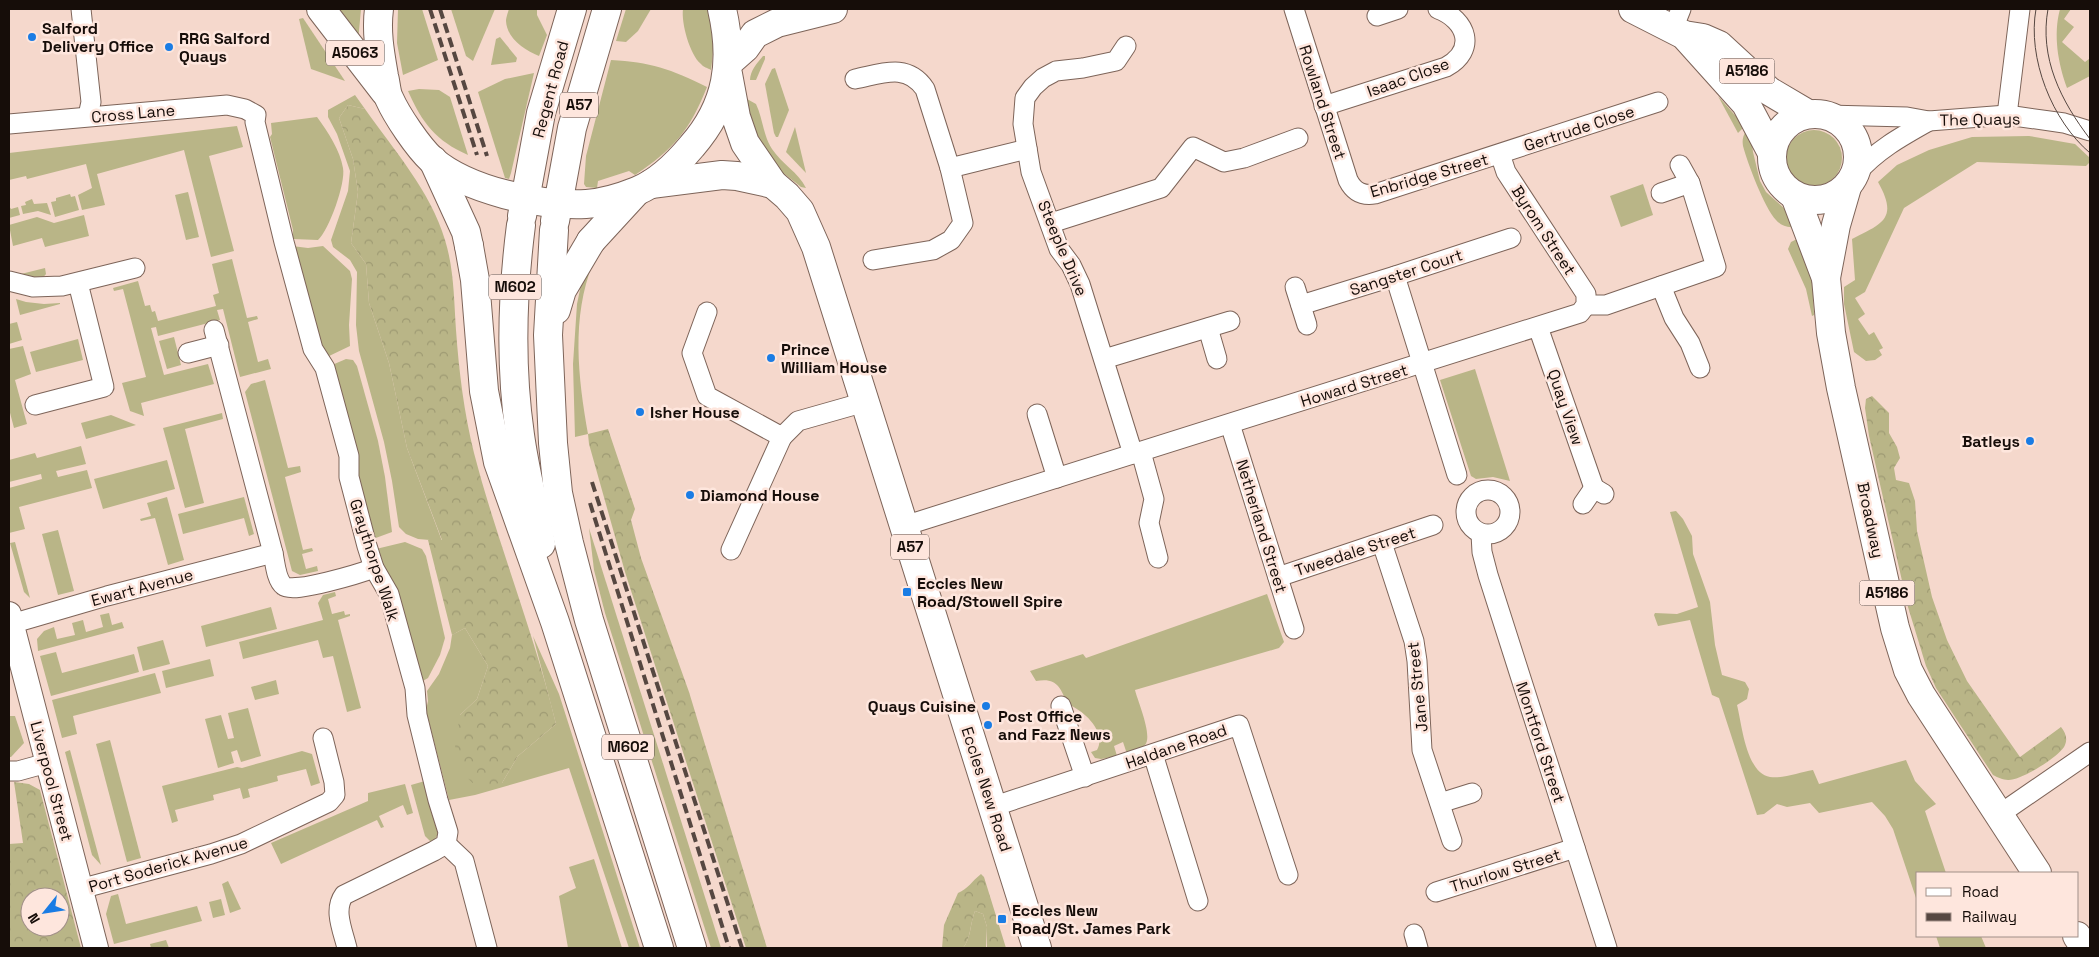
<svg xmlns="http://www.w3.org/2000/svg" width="2099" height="957" font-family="'Space Grotesk',sans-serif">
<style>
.grass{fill:#b9b587}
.forest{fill:url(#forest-crowns);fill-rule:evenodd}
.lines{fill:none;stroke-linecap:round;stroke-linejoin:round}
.minor-casing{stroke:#7d6459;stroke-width:21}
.tertiary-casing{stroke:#7d6459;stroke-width:26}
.primary-casing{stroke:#7d6459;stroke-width:30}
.trunk-casing{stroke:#7d6459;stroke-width:30}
.motorway-casing{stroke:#7d6459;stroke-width:30}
.minor{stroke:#fff;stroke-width:19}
.tertiary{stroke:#fff;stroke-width:24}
.primary{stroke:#fff;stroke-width:28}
.trunk{stroke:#fff;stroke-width:28}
.motorway{stroke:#fff;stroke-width:28}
.tram{stroke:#564741;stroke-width:1}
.rail{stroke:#564741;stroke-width:4;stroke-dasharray:10 5;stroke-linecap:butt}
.poi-dot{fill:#1a7ce4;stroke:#fee6dd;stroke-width:2}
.labels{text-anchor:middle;stroke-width:5;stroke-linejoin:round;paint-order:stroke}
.shield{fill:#fee6dd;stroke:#5c4e49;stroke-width:1}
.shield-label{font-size:15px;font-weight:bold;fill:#160d09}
.poi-label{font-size:16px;font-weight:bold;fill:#160d09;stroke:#fee6dd;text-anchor:start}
.street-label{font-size:16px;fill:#160d09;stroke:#fee6dd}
</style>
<defs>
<pattern id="forest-crowns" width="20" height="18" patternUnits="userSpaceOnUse" patternTransform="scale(1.25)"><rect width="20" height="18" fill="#b9b587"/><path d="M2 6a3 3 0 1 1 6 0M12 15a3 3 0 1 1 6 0" fill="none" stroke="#9e9a73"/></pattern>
</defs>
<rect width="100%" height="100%" fill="#f5d8cc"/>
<!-- grass -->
<g class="grass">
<polygon points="334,9 361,9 358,42"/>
<polygon points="398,9 422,9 438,60 403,75 397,43"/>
<polygon points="451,9 495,9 473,61 466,56"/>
<path d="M509,9H537V15L547,35L539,56C525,50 507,39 506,21C506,18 508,12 509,9Z"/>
<polygon points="626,9 651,9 638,31 626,42 616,41"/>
<path d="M683,9H709C715,29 714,49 711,70C708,68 703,67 701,64C690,55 681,23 683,9Z"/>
<path d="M2060,9H2071L2064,19L2074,27L2062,42L2085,62L2089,59L2090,61V76L2067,88C2058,63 2053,35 2060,9Z"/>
<polygon points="303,18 345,81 311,69 299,19"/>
<polygon points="500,37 517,58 516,62 491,65 496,39"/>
<path d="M763,56H765V59L756,80H750C750,71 757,63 763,56Z"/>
<path d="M611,60C650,62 671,69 707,87C690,130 674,149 635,175L629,171L598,181L597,188L586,187L584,184L586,156Z"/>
<polygon points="775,68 789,110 778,137 776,137 774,133 765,84 772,69"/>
<polygon points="534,73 511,173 509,179 505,178 478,92 505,79"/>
<path d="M419,89L439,90L450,97L468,155C436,141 422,123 408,91Z"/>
<polygon points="355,95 365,109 348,105 339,118 353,159 358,192 351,243 366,264 369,303 389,363 407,448 442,541 418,539 406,534 399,527 392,481 384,442 359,351 356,325 357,272 350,260 333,247 331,240 348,191 350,171 337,134 328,117 328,110"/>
<polygon points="1718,96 1741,122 1743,128 1738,133"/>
<path d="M747,99L756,104C763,119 763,135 772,149C782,164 798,172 806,188L801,187C790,178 777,169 768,159C755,144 748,118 747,99Z"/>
<path d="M317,117C328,132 340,150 343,168C346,183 329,230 318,240L293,239V230L270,137L272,134L271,123Z"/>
<polygon points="237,126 243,147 209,156 234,251 211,257 184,150 97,174 105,205 82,210 78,195 92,188 86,164 27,179 26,176 9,180 9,153"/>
<polygon points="795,127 806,173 786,152"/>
<circle cx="1814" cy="158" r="28"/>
<path d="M1746,131L1751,135L1753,152L1760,181L1766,192L1785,209L1797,226C1790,229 1781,226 1776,220C1765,209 1747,162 1743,146C1742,140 1743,136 1746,131Z"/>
<path d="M2029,136L2075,144L2090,158V162L2086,166L1977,162L1904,208L1865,292L1855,298L1865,314L1858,319L1869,335L1874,332L1883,348L1879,350L1882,355L1875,360L1866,361L1854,352L1844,304V287L1855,280L1852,239C1884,223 1898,218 1878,182L1897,165L1929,150L1972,137Z"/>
<polygon points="1643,184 1653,215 1621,227 1610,196"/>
<polygon points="188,192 199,237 186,240 175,195"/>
<polygon points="70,194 71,197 75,196 79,210 55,217 51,202 56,201 56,198"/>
<polygon points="32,199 34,204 47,203 51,215 38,211 23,214 21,206 26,205 25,202"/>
<polygon points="9,206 11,209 18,207 20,215 9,218"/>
<polygon points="84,215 89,236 45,247 42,238 13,246 9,225 37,217 54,223"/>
<polygon points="1803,236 1812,270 1814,315 1812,316 1806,289 1788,249 1791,242"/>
<polygon points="292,246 308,248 323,246 350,271 352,279 349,325 350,346 327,357 319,348"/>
<polygon points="232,259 247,318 257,316 258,319 248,322 258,362 268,359 271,369 240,377 223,309 217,310 220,320 158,336 156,327 151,328 164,375 208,364 214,384 141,403 144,416 130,411 122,383 146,377 123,289 114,291 113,288 138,281 145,306 150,305 152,312 155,311 158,321 216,306 213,295 219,293 212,264"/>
<path d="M593,263C571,318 578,377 588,434L575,437L573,364L577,304L582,280Z"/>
<polygon points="45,268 46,274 41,280 21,274"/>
<polygon points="16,299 26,302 44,304 60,303 60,304 20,315"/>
<polygon points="17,322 22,340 9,344 9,324"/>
<polygon points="174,337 181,365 167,369 159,341"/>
<polygon points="78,339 83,360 36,372 30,352"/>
<polygon points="23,346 31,374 15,380 27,424 14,428 9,409 9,349"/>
<polygon points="346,359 353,360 357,366 378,441 385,477 392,532 373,539 332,365"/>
<polygon points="1475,369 1510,481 1493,477 1476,479 1471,476 1440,380"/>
<polygon points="265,380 288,468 300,466 301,472 285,477 303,550 312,548 313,551 302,554 306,569 317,566 318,571 300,575 292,571 245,392 251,384"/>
<polygon points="222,413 223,419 185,429 204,503 185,508 163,428"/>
<polygon points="111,415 136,425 86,439 81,423"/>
<polygon points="81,446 86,464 56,471 58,477 87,470 92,488 19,507 25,529 9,533 9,488 42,479 41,474 9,482 9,460 35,453 37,458"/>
<polygon points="167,460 175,489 103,509 94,479"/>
<polygon points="167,497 184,560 168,565 155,518 141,521 140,519 151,516 147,503"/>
<polygon points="244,497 254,534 249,536 244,518 183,534 178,514"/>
<path d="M1676,511L1683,519L1692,536L1693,554L1710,602L1715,645L1722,675L1745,682L1749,689L1747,699L1737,705C1742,725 1746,773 1770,777C1783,779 1800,772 1813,770L1819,784L1906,760L1915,781L1936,804L1925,811L1946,873H1918V904L1893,829L1885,816L1872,802L1819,813L1810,803L1787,807L1777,804L1764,814L1757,815L1719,698L1712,695L1690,620L1658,626L1654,615L1655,613L1677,614L1698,607L1670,512Z"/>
<polygon points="589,528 721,948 711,948 605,613 594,570"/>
<polygon points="58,530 74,591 58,595 42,534"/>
<polygon points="15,542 30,598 24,592 10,543"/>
<polygon points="405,542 422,549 426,556 445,638 440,655 428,678 421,682 376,549"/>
<polygon points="335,592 336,596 328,599 332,614 344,611 345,615 350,614 350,616 338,620 361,708 347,712 333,656 323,658 318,640 243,659 239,642 323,620 318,603 323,595"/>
<path d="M1267,594L1284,642L1279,648L1135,690C1138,702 1153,736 1145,745C1141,750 1132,752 1127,754L1123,742L1114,746L1117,756L1101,759L1095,758L1091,752L1097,750C1107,732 1084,710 1067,704C1061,688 1057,677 1036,681L1030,671L1083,654L1086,658Z"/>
<polygon points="271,607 277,629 206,647 201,626"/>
<polygon points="109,613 112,625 122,622 124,628 38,651 37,639 44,631 54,627 57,639 75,635 72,623 83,620 86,632 103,627 100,615"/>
<polygon points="465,628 488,666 477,699 460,715 502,783 518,756 556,724 533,636 559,694 640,948 629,948 569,768 475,795 449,800 426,710 428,701 427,691 439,674 450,648 452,635"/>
<polygon points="163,640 170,664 143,671 137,647"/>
<polygon points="56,652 62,673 134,654 139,672 51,696 40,656"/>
<polygon points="210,659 214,676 166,688 162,671"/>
<polygon points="155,673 161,693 73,716 77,734 62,738 52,700"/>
<polygon points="276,680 279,694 255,700 251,687"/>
<polygon points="248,708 261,756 241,762 237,750 231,752 234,763 218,768 205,719 221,715 228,739 234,738 228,713"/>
<polygon points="9,716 15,716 24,743 11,757 9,757"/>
<polygon points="110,740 141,858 127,862 96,744"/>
<polygon points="70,750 101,865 92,855 65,752"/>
<polygon points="302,751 312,754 320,783 311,786 306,769 277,776 278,781 248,789 250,797 243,799 240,788 213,795 214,800 175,810 178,821 172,823 162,786 237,767 242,768"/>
<polygon points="425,781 438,829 437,836 432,843 425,836 411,785"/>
<polygon points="405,784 413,813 407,815 403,805 379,816 384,827 381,828 377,820 281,864 271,843 368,801 368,793"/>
<polygon points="594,859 622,948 568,948 559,896 576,888 569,867"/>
<polygon points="228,881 241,909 230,913 222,884"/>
<polygon points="118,894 126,924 197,906 202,921 114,944 106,914 111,896"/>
<polygon points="221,899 225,915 213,918 209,902"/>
<path d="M975,911L983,914L987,927L986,948H963C971,939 970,923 975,911Z"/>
<polygon points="1936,936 1981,936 1986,948 1940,948"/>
<polygon points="166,940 169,948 151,948 150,944"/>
</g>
<!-- forest -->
<g class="forest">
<path d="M348,105L365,109C394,150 431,192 445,240C454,269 454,300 456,330C459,372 464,412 474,453C498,545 534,632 556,724L518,756L502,783L476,786L464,775L455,746L460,715L477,699L488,666L465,628L452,635L428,540H442L407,448L389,363L369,303L366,264L351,243L358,192L353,159L339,118Z"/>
<path d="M1872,396L1889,413V433L1897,447L1900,458L1894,468L1896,480L1909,483L1915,501L1917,531L1932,597L1947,640L1967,681L2020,757L2061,727C2065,732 2068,738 2065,745C2061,756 2020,781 2008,780C2003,780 1997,777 1993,775L1936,688L1926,666L1908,607L1869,436L1865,408L1866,399Z"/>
<polygon points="608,429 635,509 631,520 641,558 689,692 767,948 746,948 625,572 589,444 588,434"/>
<path d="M14,782L29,784L40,790L81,948H9V844L23,843ZM30,897H60V927H30Z"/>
<path d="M981,874L984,877L1006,948H987V927L983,914L975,911C970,923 971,939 963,948H942L944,925L958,893C968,889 972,881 981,874Z"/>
</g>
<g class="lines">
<!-- minor casing -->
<g class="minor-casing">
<g id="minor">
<polyline points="81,9 91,102 88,116"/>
<path d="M1294,9L1348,180C1354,192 1363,196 1375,194L1658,102"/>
<polyline points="1377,16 1398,9"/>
<polyline points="1673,29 1681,9"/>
<polyline points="1126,46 1116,61 1083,68 1056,71 1043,78 1033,87 1025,98 1023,124 1031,172 1059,249 1071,265 1080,284 1133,454"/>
<path d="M855,79C881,74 907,62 925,89L950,168L963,223L951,240L933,250L873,260"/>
<path d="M1324,106L1446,67C1477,50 1467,20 1438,9"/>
<polyline points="1827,115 1907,117 1929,121 2007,115 2064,123 2090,131"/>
<polyline points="2007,115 2020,9"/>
<path d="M9,124L227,105L245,109L256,115L255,122L284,242L313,349L325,368L349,456V477L367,546L374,568L389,594L415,688L417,715L438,800L448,832L446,844L434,851L344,895C333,910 343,931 347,948"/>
<polyline points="950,168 1027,149"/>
<path d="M1855,175C1875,151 1902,136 1929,121"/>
<polyline points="1661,193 1690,183"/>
<polyline points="1051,223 1161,188 1193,147 1224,162 1244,158 1298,138"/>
<polyline points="1395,276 1457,475"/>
<polyline points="9,281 33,287 62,286 135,268"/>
<polyline points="1661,286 1674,318 1690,343 1700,368"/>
<polyline points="1295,287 1307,325"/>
<polyline points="1301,305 1395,276 1511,238"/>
<polyline points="1586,305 1606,305 1716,267 1690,183 1680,165"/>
<polyline points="707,312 692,353 707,396 782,437 798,421 865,402"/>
<polyline points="1538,327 1594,488"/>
<polyline points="1208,328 1217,359"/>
<polyline points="188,353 219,345"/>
<polyline points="1104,359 1230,321"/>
<polyline points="35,405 104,387 78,283"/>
<polyline points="1037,414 1057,478"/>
<polyline points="1230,424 1294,629"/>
<polyline points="1141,452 1154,499 1149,523 1158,558"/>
<circle cx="1488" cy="512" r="22"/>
<polyline points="1583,504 1594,488 1604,494"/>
<polyline points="904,526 1580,313 1586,305 1586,294 1506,172 1500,154"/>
<polyline points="1481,534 1482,552 1488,575 1607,948"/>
<polyline points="1382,543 1414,641 1417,661 1422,750 1452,841"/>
<polyline points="731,550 782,437"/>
<path d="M273,553C275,562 276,580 284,586C293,594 361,573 374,568"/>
<polyline points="1278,577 1433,525"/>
<polyline points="11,624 107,596 273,553 214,330"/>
<polyline points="1061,706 1085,777"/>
<polyline points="1153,754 1198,901"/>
<polyline points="9,771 18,771 47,763"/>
<polyline points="1440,803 1472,793"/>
<polyline points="992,807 1239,725 1288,875"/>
<polyline points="2000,814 2090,752"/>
<polyline points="446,844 464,861 487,948"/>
<polyline points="80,889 211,854 241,844 329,802 335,795 334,782 323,738"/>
<polyline points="1436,892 1575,848"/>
<polyline points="1414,934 1418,948"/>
</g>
</g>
<!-- tertiary casing -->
<g class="tertiary-casing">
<polyline id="tertiary" points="9,614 96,948"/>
</g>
<!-- primary casing -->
<g class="primary-casing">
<g id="primary">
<polyline points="1633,9 1684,35 1746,104 1772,153"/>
<polyline points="1684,35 1703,38 1719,45 1769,91 1808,114"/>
<polyline points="728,74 736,117 745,143 773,184 787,196 800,211 816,247 1037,948"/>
<circle cx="1815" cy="157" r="43"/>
<polyline points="651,184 722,175 737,176 773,184"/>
<polyline points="1795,196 1826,278 1831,333 1841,388 1895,628 1908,670 1921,695 2037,873"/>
<polyline points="1826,278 1836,225 1847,187"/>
<polyline points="2077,936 2085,948"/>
</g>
</g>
<!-- trunk casing -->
<g class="trunk-casing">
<g id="trunk">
<polyline points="321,9 385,92"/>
<path d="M379,9C376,32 380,53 384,76C386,83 386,92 389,98C397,116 418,147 432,160C468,191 540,206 586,204C602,203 622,197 637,191C659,182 677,164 692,146C728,105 734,61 722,9"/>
<polyline points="728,63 745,48 755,34 777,23 833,9"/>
<polyline points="433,160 466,232 469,246"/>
<polyline points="522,216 541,113 572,9"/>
<polyline points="555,221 572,128 607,9"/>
<polyline points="591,241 636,192"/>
</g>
</g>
<!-- motorway casing -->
<g class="motorway-casing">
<g id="motorway">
<path d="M521,225C512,295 510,366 520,435C525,472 535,508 541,544"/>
<polyline points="554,230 548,335 553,443 558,493 569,543 589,620 692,948"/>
<polyline points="469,246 475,280 484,391 498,462 555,622 659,948"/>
<polyline points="556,310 562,290 591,241"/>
</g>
</g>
<!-- minor -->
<use href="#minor" class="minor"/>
<!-- tertiary -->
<use href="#tertiary" class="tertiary"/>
<!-- primary -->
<use href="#primary" class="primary"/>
<!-- trunk -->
<use href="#trunk" class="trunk"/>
<!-- motorway -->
<use href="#motorway" class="motorway"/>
<!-- tram -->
<g class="tram">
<path d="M2036,9C2027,58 2052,121 2090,153"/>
<path d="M2048,9C2039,58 2061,101 2090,139"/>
</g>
<!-- rail -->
<g class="rail">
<polyline points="430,9 477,155"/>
<polyline points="440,9 487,156"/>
<polyline points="592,482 742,948"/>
<polyline points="590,503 729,948"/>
</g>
</g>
<!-- markers -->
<g class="poi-dot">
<circle cx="32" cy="37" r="5"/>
<circle cx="169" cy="47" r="5"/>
<circle cx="771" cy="358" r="5"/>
<circle cx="640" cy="412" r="5"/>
<circle cx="2030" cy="441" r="5"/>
<circle cx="690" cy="495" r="5"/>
<rect x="902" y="587" width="10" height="10" rx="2.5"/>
<circle cx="986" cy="706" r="5"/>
<circle cx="988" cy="725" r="5"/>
<rect x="997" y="914" width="10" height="10" rx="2.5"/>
</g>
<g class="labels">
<!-- shield labels -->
<g class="shield">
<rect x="326" y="40.5" width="58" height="25" rx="4"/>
<rect x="1719.5" y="58.5" width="55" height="25" rx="4"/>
<rect x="560" y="92.5" width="38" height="25" rx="4"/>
<rect x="489" y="274.5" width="52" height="25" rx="4"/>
<rect x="891" y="534.5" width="38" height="25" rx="4"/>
<rect x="1859.5" y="580.5" width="55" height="25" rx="4"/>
<rect x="602" y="734.5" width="52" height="25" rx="4"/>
</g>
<g class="shield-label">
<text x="355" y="58">A5063</text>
<text x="1747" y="76">A5186</text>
<text x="579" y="110">A57</text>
<text x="515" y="292">M602</text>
<text x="910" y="552">A57</text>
<text x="1887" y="598">A5186</text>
<text x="628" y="752">M602</text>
</g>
<!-- poi labels -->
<g class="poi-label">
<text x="42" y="34">Salford<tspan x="42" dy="18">Delivery Office</tspan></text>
<text x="179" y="44">RRG Salford<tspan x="179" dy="18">Quays</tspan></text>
<text x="781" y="355">Prince<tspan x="781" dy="18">William House</tspan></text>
<text x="650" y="418">Isher House</text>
<text x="2020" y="447" text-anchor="end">Batleys</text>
<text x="700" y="501">Diamond House</text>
<text x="917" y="589">Eccles New<tspan x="917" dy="18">Road/Stowell Spire</tspan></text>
<text x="976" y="712" text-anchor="end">Quays Cuisine</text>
<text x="998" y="722">Post Office<tspan x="998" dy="18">and Fazz News</tspan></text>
<text x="1012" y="916">Eccles New<tspan x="1012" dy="18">Road/St. James Park</tspan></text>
</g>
<!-- street labels -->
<g class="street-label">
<text transform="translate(1408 77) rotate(-20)" y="6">Isaac Close</text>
<text transform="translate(550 89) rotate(-75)" y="6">Regent Road</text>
<text transform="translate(1323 102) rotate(72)" y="6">Rowland Street</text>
<text transform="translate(133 113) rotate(-5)" y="6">Cross Lane</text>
<text transform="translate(1980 119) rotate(-1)" y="6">The Quays</text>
<text transform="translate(1579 128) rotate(-18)" y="6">Gertrude Close</text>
<text transform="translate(1429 175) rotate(-16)" y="6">Enbridge Street</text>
<text transform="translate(1544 230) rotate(57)" y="6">Byrom Street</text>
<text transform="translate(1063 248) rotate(67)" y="6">Steeple Drive</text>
<text transform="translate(1406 272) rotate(-18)" y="6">Sangster Court</text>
<text transform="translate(1354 385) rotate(-17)" y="6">Howard Street</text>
<text transform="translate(1566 407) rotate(71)" y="6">Quay View</text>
<text transform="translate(1871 520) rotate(78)" y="6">Broadway</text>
<text transform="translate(1262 526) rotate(73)" y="6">Netherland Street</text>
<text transform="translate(1355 551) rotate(-18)" y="6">Tweedale Street</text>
<text transform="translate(375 560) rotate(72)" y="6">Graythorpe Walk</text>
<text transform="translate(142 587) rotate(-15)" y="6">Ewart Avenue</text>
<text transform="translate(1417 687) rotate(-96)" y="6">Jane Street</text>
<text transform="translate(1541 742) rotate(72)" y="6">Montford Street</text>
<text transform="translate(1176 746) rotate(-19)" y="6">Haldane Road</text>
<text transform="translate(52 781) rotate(75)" y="6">Liverpool Street</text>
<text transform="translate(987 789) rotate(72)" y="6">Eccles New Road</text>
<text transform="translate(168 864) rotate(-16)" y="6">Port Soderick Avenue</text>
<text transform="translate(1505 870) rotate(-17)" y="6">Thurlow Street</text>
</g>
</g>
<!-- border -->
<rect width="2099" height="957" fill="none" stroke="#160d09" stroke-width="20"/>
<!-- legend -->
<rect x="1916" y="872" width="162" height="65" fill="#fee6dd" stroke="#a18f88"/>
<rect x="1926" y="888" width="25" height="8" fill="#ffffff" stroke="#a18f88"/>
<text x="1962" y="897" font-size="15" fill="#160d09">Road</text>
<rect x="1926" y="913" width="25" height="8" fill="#564741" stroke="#a18f88"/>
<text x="1962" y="922" font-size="15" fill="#160d09">Railway</text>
<!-- north arrow -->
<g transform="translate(45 912) rotate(240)"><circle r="24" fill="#fee6dd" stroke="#a18f88"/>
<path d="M0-4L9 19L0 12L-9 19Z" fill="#1a7ce4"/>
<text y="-8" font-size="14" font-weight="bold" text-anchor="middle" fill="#160d09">N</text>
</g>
</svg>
